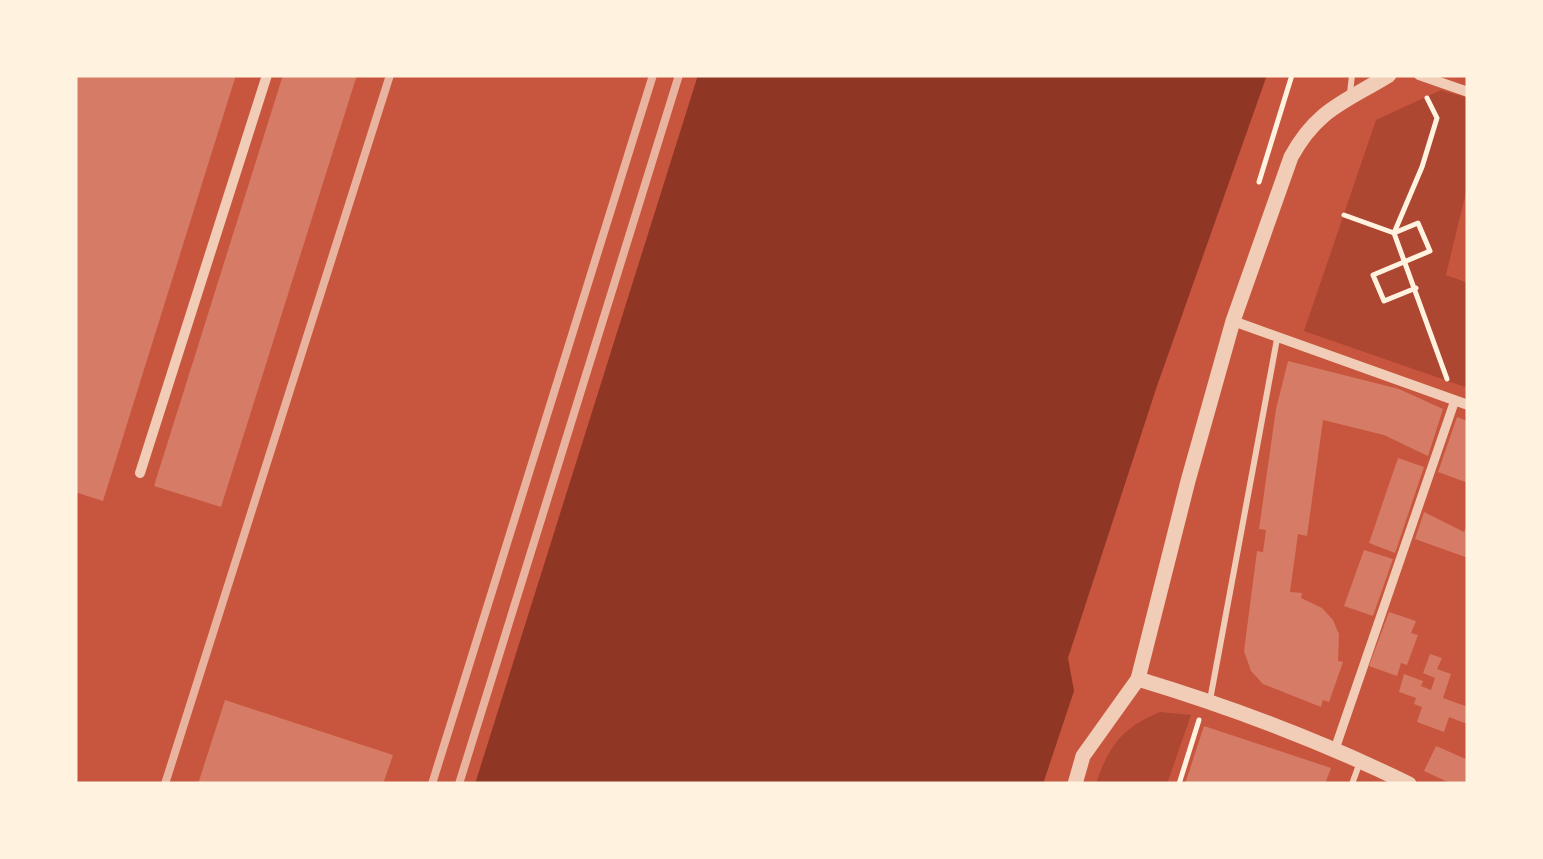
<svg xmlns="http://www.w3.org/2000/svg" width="1543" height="859" font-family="Manrope,sans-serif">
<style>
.green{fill:#ae4732}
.water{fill:#8f3625}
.building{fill:#d67c66}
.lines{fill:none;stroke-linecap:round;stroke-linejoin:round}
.path{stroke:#fff3e0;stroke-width:5}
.service{stroke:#f1ccb7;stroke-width:6}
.pedestrian{stroke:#f1ccb7;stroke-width:9}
.minor{stroke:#f1ccb7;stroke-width:10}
.tertiary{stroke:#f1ccb7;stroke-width:15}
.rail{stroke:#e9b49f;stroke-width:8}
</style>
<rect width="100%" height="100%" fill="#c8553d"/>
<!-- green -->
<g class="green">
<polygon points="1441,90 1468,98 1468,184 1446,275 1468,283 1468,388 1304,331 1376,120"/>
<path d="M1160,712L1191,715L1167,784H1096C1108,746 1123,727 1160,712Z"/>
</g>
<!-- water -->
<polygon class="water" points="698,75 1267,75 1157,386 1068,658 1074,691 1043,784 475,784"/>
<!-- building -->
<g class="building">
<polygon points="75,75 236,75 103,501 75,492"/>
<polygon points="283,75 357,75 221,507 154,486"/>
<polygon points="1288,361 1399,389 1443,409 1428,456 1384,435 1323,420 1307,536 1298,534 1290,592 1302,593 1301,598 1322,608 1333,620 1339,634 1338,661 1343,662 1329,702 1323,700 1321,707 1263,684 1251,671 1244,651 1257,551 1263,552 1266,530 1259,529 1276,409"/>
<polygon points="1457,417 1468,421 1468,483 1438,472"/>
<polygon points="1398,458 1424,467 1395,553 1369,543"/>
<polygon points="1424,512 1464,532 1468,523 1468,558 1415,539"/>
<polygon points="1364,550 1393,559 1373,616 1344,606"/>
<polygon points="1389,612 1416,621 1411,633 1418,635 1407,665 1401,663 1397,676 1369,666"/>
<polygon points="1430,654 1442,658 1437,669 1451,674 1443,698 1468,707 1467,724 1449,717 1444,732 1417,722 1422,707 1414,704 1416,698 1399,692 1404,674 1423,681 1421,686 1431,690 1435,678 1423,673"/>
<polygon points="225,700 393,755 383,784 198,784"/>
<polygon points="1204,726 1331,768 1325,784 1185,784"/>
<polygon points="1436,746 1468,760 1468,784 1452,784 1424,771"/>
</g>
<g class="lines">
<!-- path -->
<g class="path">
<polyline points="1427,98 1437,118 1422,167 1394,233 1447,379"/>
<polyline points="1259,182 1292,75"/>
<polyline points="1344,215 1394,233 1418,223 1430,251 1373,275 1384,301 1416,288"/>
<polyline points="1179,784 1199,720"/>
</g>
<!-- service -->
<g class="service">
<polyline points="1350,93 1352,75"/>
<polyline points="1210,700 1277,339"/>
<polyline points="1352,784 1360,762"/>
</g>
<!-- pedestrian -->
<polyline class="pedestrian" points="1335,749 1455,400"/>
<!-- minor -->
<g class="minor">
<polyline points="1419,75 1468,92"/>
<polyline points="1233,321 1468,405"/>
<polyline points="140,473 267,75"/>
</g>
<!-- tertiary -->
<g class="tertiary">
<path d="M1138,679C1231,707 1321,741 1409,784"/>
<path d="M1075,784L1083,756L1138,679L1188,481L1233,321L1291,157C1317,109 1345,102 1389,75"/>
</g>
<!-- rail -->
<g class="rail">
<polyline points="165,784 390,75"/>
<polyline points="432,784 653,75"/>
<polyline points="459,784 679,75"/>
</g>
</g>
<!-- border -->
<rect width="1543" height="859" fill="none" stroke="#fff3e0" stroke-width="155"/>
</svg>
